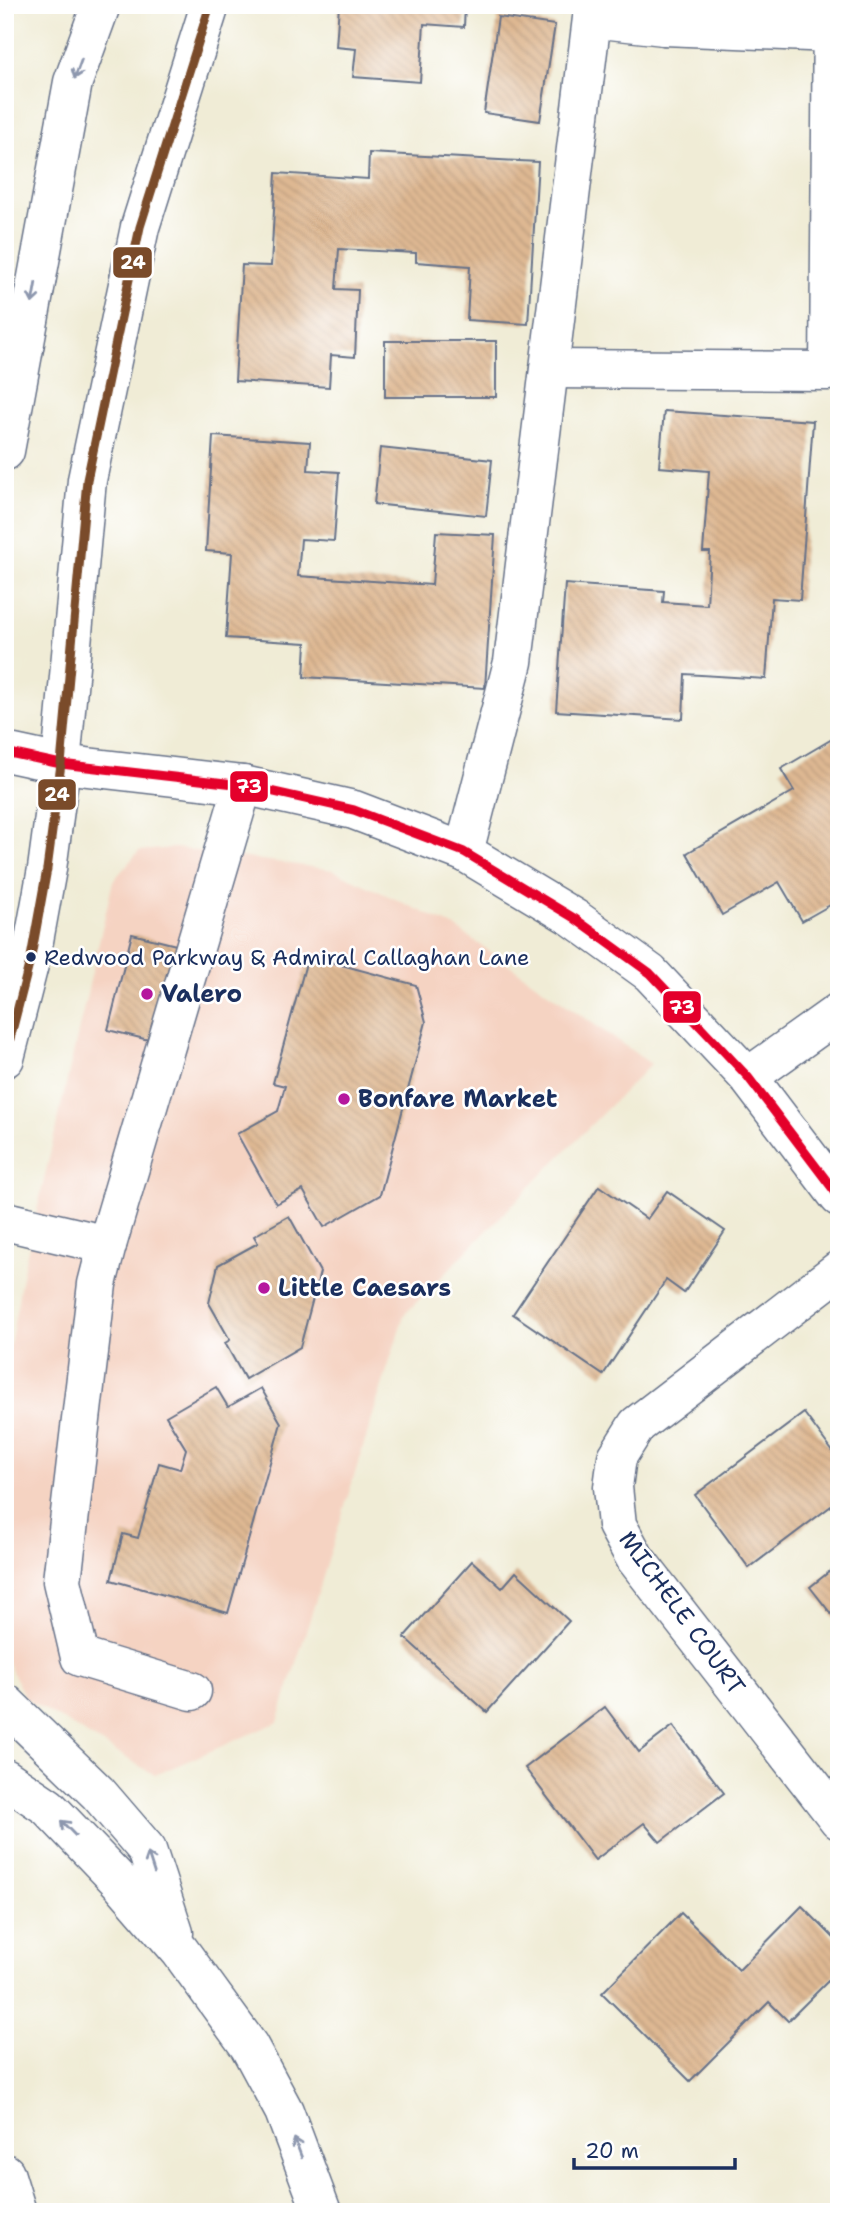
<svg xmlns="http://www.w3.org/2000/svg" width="844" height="2217" font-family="'Shantell Sans',sans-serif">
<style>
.built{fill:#f5d3c2}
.building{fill:url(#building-back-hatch)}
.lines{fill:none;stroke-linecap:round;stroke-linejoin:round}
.minor-casing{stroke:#667188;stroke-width:41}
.major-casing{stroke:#667188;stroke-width:41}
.highway-casing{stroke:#667188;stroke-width:41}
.minor{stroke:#fff;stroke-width:38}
.major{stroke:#fff;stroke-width:38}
.highway{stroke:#fff;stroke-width:38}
.bus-1-casing{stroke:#fff;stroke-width:14}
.bus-2-casing{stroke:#fff;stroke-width:14}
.bus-1{stroke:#e4002b;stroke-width:9}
.bus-2{stroke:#7a4b2a;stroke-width:9}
.oneway{stroke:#8d97ae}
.bus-dot{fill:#1b2f5e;stroke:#fff;stroke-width:2.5}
.poi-dot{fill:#b5179e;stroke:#fff;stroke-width:2.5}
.labels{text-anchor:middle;stroke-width:5;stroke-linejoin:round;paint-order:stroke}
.bus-label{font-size:22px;fill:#1b2f5e;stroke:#fff;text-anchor:start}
.poi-label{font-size:24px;font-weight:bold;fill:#1b2f5e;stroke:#fff;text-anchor:start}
.street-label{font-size:24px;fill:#1b2f5e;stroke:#fff}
.line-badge{stroke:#fff;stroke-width:2.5}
.badge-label{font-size:19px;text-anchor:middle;font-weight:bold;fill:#fff}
</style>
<defs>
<pattern id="building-back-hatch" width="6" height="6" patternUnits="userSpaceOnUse" patternTransform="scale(1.75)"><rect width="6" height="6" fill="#deb892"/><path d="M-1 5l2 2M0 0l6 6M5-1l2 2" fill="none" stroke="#be9e80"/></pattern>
</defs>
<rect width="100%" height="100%" fill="#fff"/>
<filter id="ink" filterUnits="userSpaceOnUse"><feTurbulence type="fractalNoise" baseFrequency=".0143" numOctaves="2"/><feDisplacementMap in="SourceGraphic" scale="14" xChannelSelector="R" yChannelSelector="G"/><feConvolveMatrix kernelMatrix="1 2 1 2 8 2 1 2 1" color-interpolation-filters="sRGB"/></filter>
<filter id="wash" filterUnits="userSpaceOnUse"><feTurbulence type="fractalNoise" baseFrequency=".00686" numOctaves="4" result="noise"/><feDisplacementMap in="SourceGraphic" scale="28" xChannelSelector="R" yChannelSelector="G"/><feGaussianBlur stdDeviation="1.57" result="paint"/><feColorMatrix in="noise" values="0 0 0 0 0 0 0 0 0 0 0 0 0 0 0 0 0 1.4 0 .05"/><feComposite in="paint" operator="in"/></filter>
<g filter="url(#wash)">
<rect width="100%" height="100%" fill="#f0ecd6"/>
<!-- built -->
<polygon class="built" points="175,848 333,870 455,927 651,1064 404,1315 278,1722 155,1775 25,1698 5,1657 5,1375 23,1271 113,881 139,851"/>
<g id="blocks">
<!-- building -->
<g class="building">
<polygon points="339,5 465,5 464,27 424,24 420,82 353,77 356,49 336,47"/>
<polygon points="498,17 555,25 540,121 484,113"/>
<polygon points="369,153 538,162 528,324 467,320 470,266 416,262 416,253 339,249 336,289 358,290 355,357 331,355 329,387 235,381 242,265 271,266 276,173 368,179"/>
<rect x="385" y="341" width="111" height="56"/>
<polygon points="664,411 813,421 800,600 772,598 766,679 685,674 683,719 556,711 565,584 664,591 663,602 707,605 710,552 703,552 709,471 659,467"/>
<polygon points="213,436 310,442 308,470 339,472 334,541 301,539 298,576 432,585 436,532 495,535 485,688 304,677 306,643 226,638 232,553 206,551"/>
<polygon points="380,448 492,460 486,516 374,504"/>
<polygon points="839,735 839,900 802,921 779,882 722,915 687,853 794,791 781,769"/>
<polygon points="132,934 188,948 165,1044 108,1030"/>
<polygon points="308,956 416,985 426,1022 380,1195 324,1227 303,1190 276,1204 237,1134 278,1111 285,1086 273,1083"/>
<polygon points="599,1186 647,1219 667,1191 725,1231 684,1293 666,1280 603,1375 513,1314"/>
<polygon points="289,1216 320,1272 300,1347 245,1379 225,1343 230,1340 209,1303 218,1265 258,1243 254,1236"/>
<polygon points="216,1387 228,1407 261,1388 281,1423 228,1613 111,1580 123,1534 138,1538 159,1463 180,1469 186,1449 166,1416"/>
<polygon points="804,1413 839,1460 839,1500 749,1568 695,1495"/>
<polygon points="472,1561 502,1588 516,1572 569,1621 487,1712 404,1637"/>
<polygon points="839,1564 839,1624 810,1587"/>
<polygon points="605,1707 639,1752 673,1726 724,1793 660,1842 644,1823 595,1860 525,1768"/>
<polygon points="802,1906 839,1943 839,1970 788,2021 769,2002 690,2081 602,1993 681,1913 739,1970"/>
</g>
</g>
</g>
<g filter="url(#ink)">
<use href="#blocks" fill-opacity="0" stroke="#667188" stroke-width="2"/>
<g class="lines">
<!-- minor casing -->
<g class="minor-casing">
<g id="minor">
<polyline points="664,26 832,33"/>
<polyline points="549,369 829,371 832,5"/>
<polyline points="5,752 61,764 243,785 354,810 464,852 574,918 650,973 748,1077 839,1197"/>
<polyline points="464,852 513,662 592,18 664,26 666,5"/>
<polyline points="748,1077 839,1012"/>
<polyline points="5,1221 107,1245 97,1284 62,1581 80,1657 192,1691"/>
<polyline points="107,1245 243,785"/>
<polyline points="839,1270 637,1425 617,1457 613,1487 617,1525 635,1558 839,1820"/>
</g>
</g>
<!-- major casing -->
<g class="major-casing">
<g id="major">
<polyline points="5,451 73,82 101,5"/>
<polyline points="5,1058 31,957 47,869 61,764 87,480 140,227 210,5"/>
<polyline points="5,2173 17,2212"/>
</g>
</g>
<!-- highway casing -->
<g class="highway-casing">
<g id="highway">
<polyline points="5,1703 98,1793 147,1850 174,1933"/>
<polyline points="5,1778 48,1807 122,1884 180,1951 249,2046 284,2111 322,2212"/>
</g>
</g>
<!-- minor -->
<use href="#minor" class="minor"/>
<!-- major -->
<use href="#major" class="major"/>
<!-- highway -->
<use href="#highway" class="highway"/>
<!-- bus-1 casing -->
<g class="bus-1-casing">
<polyline id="bus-1" points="5,752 61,764 243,785 354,810 464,852 574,918 650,973 748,1077 839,1197"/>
</g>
<!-- bus-2 casing -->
<g class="bus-2-casing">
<polyline id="bus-2" points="5,1058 31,957 47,869 61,764 87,480 140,227 210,5"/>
</g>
<!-- bus-1 -->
<use href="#bus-1" class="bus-1"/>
<!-- bus-2 -->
<use href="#bus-2" class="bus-2"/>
</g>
<!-- one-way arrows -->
<defs><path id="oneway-shaft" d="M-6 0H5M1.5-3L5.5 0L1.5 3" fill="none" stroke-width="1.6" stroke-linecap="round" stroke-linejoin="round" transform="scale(1.75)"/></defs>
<g class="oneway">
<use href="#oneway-shaft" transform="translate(78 69) rotate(110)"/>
<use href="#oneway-shaft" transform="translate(34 293) rotate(100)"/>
<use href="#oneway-shaft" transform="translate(68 1828) rotate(-134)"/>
<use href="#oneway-shaft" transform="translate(151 1863) rotate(-108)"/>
<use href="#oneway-shaft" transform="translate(298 2148) rotate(-111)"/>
</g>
</g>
<!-- markers -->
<circle class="bus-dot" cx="31" cy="957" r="6"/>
<g class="poi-dot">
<circle cx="147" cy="994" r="7"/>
<circle cx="344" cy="1099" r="7"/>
<circle cx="264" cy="1288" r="7"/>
</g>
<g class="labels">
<!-- bus labels -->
<g class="bus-label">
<text x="44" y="965">Redwood Parkway &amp; Admiral Callaghan Lane</text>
</g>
<!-- poi labels -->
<g class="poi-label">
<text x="161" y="1002">Valero</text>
<text x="358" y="1107">Bonfare Market</text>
<text x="278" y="1296">Little Caesars</text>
</g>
<!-- street labels -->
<g class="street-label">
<text transform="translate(682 1613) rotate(54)" y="8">MICHELE COURT</text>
</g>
</g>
<g class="line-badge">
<rect x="112" y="246" width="41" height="33" rx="7" fill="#7a4b2a"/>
<rect x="229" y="770" width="40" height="33" rx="7" fill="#e4002b"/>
<rect x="37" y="778" width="40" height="33" rx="7" fill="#7a4b2a"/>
<rect x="662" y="990" width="40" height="34" rx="7" fill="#e4002b"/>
</g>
<g class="badge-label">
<text x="133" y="269">24</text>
<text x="249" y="793">73</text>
<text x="57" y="801">24</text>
<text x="682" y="1014">73</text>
</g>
<!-- margin -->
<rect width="844" height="2217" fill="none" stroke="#fff" stroke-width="28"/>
<!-- scale -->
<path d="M574 2158v10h161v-10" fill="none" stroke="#1b2f5e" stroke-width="3.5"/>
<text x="585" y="2158" font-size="21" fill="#1b2f5e" stroke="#ffffff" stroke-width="5" paint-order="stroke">20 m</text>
</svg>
